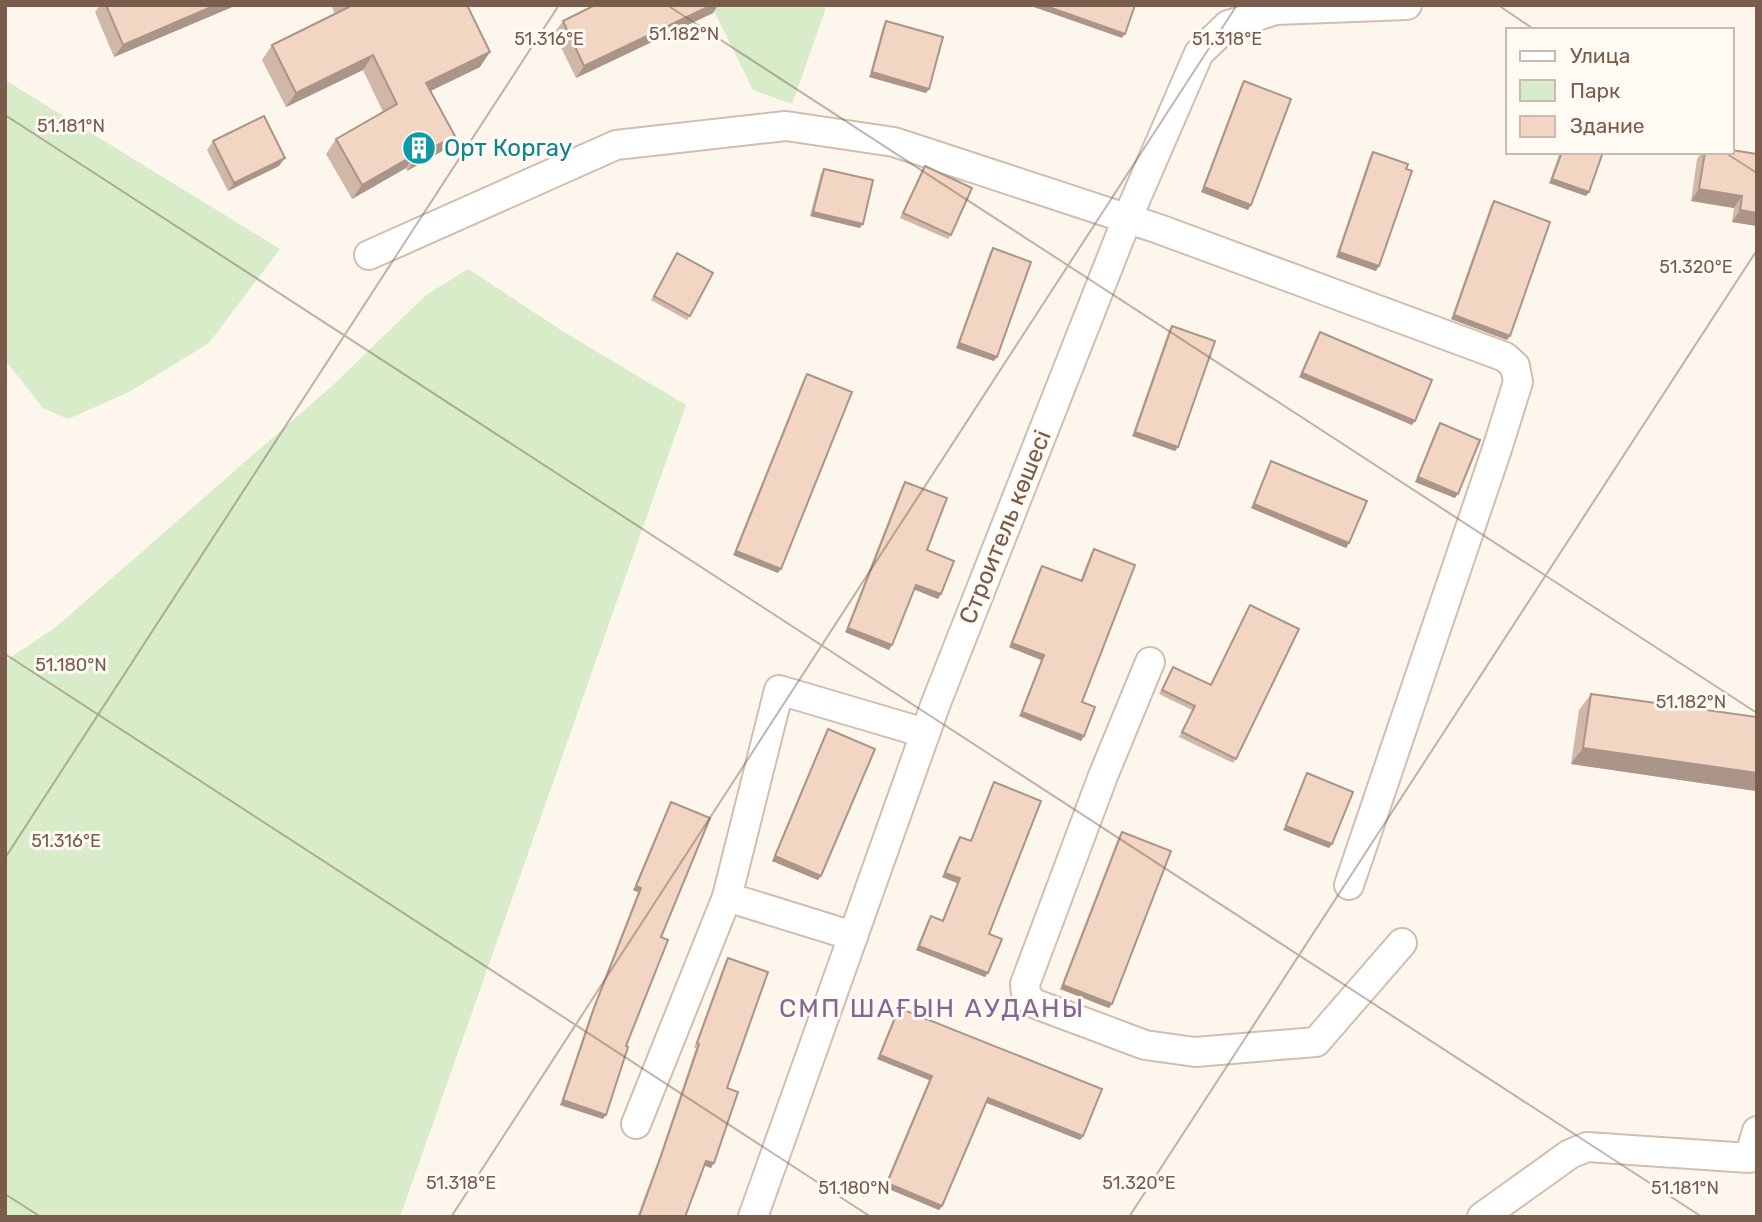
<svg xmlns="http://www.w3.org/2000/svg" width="1762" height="1222" font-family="Rubik,sans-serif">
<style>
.green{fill:#d8ecc9}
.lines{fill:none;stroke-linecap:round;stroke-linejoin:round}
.minor-casing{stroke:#d1beb0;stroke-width:32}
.minor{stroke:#fff;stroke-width:28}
.wall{fill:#d1b7a8}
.shaded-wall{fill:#aa9588}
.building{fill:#f3d5c3;stroke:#aa9588;stroke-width:2}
.ticks{fill:none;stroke:#7a5c4d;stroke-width:2;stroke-opacity:0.45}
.labels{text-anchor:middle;stroke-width:6;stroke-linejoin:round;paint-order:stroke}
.culture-label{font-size:24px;fill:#0d838f;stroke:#fffaf3;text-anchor:start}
.street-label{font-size:24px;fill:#7a5c4d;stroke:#fffaf3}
.neighbourhood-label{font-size:26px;letter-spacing:2px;fill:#846695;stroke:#fffaf3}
.ticks-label{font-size:18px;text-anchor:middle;fill:#7a5c4d;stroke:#fffaf3;stroke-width:6;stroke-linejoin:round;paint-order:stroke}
</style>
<rect width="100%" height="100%" fill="#fdf6ec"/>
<!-- green -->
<g class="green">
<polygon points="711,5 827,5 792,104 753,90"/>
<polygon points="5,80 280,249 209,343 129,392 68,419 43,408 5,360"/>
<polygon points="468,269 564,332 686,405 400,1217 5,1217 5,661 56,627 332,386 426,295"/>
</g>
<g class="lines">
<!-- minor casing -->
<g class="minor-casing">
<g id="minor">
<polyline points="369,255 616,145 786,126 894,142 1159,229 1505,357 1515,366 1518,382 1497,449 1349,885"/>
<polyline points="1150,662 1103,776 1025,984 1026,994 1033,1003 1145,1045 1195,1052 1316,1042 1402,943"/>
<polyline points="727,897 853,936"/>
<polyline points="636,1124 727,897 779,690 925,733"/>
<polyline points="753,1217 936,703 1127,219 1199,53 1228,25 1276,10 1407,5"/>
<polyline points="1482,1217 1570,1154 1587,1147 1749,1158 1757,1131"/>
</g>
</g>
<!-- minor -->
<use href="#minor" class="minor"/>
</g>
<!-- wall -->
<g class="wall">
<polygon points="100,5 237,5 114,57 95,12"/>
<polygon points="331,5 467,5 480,67 430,91 455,136 444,150 407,171 406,168 352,199 326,154 336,139 383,112 363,70 286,107 262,60 272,45 335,14"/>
<polygon points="595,5 718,5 713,13 576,78 554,33 563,21"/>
<polygon points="886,21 926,93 869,77 883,26"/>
<polygon points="1244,81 1248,210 1201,192 1241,85"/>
<polygon points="213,141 279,166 228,191 207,150"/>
<polygon points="1373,152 1376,271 1336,257 1370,156"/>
<polygon points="1560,152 1603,152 1589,192 1586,196 1549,183"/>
<polygon points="1702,152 1732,152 1757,154 1757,226 1732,222 1734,208 1691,201 1697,159"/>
<polygon points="925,166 951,235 948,239 900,218 922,170"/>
<polygon points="824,169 860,228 810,216 821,173"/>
<polygon points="1494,201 1507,340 1451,319 1491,205"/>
<polygon points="993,248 997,357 994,361 956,348 990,252"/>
<polygon points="677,253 690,316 687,320 651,300"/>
<polygon points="1172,326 1178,447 1175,451 1132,436 1169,330"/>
<polygon points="1320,332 1412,425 1299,377 1317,336"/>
<polygon points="807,374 778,573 733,555 804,378"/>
<polygon points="1440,423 1455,498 1415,482 1437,427"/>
<polygon points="1271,461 1349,543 1346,548 1251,508 1268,466"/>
<polygon points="905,482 927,550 938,599 914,589 889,650 845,632 902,486"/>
<polygon points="1094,549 1082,702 1084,736 1081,741 1019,716 1041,660 1009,647 1039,570 1042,566 1080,581 1091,553"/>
<polygon points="1250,605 1236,759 1233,763 1179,737 1192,710 1159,694 1173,667 1210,685"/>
<polygon points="1591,694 1757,717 1757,790 1756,791 1571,764 1579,710"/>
<polygon points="828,729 821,876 818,880 772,861 825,734"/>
<polygon points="1307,773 1332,844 1329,848 1283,830 1304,778"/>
<polygon points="994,782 988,973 985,977 916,950 928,920 931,916 942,920 957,883 942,877 957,841 960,837 970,841 991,787"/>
<polygon points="671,802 661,937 603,1119 560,1105 591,1013 638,892 633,890 668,807"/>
<polygon points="1122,832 1112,1004 1109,1008 1060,989 1119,836"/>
<polygon points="728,958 727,1088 711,1168 704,1165 685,1217 637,1217 658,1161 696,1048 694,1048 725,962"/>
<polygon points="899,1008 1083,1136 1080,1140 986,1103 942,1206 939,1210 884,1187 929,1080 877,1059 896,1013"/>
</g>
<!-- shaded-wall -->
<g class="shaded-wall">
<polygon points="216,5 237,5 114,57 123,45"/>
<polygon points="712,5 718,5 713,13 576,78 584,66"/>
<polygon points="1028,5 1043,5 1125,34 1122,38"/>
<polygon points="490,52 480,67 416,98 426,83"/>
<polygon points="373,55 363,70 286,107 296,93"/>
<polygon points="872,72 929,89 926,93 869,77"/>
<polygon points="455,136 444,150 407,171 417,156"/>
<polygon points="416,154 406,168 352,199 362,185"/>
<polygon points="285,158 279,166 228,191 234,183"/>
<polygon points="1552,179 1589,192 1586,196 1549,183"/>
<polygon points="1204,187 1251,205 1248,210 1201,192"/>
<polygon points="1699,189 1742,196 1734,208 1691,201"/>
<polygon points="1740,210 1757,213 1757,226 1732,222"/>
<polygon points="813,212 863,224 860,228 810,216"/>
<polygon points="1339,252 1379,266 1376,271 1336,257"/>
<polygon points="1454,315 1510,336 1507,340 1451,319"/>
<polygon points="959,343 997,357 994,361 956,348"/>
<polygon points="1302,373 1415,421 1412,425 1299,377"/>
<polygon points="1135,432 1178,447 1175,451 1132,436"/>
<polygon points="1418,477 1458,494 1455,498 1415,482"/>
<polygon points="1254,504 1349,543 1346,548 1251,508"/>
<polygon points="736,551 781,569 778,573 733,555"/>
<polygon points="916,585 941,594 938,599 913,589"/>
<polygon points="848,628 892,645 889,650 845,632"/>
<polygon points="1012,643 1044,655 1041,660 1009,647"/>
<polygon points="1022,712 1084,736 1081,741 1019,716"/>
<polygon points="1583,748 1757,773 1757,790 1756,791 1571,764"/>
<polygon points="1286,826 1332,844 1329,848 1283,830"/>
<polygon points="775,856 821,876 818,880 772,861"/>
<polygon points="945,873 960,878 957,883 942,877"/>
<polygon points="636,886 641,888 638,892 633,890"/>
<polygon points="919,946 988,973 985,977 916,950"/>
<polygon points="1063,985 1112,1004 1109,1008 1060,989"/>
<polygon points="880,1055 932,1076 929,1080 877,1059"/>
<polygon points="988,1098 1083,1136 1080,1140 985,1102"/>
<polygon points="563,1100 606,1115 603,1119 560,1105"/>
<polygon points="706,1161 714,1163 711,1168 703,1165"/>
<polygon points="887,1183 942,1206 939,1210 884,1187"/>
</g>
<!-- building -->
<g class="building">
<polygon points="106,5 216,5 123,45"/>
<polygon points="348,5 467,5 490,52 426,83 455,136 417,156 416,154 362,185 336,139 397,104 373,55 296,93 272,45 349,7"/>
<polygon points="595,5 712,5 584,66 563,21"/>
<polygon points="1043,5 1135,5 1125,34"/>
<polygon points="886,21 943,37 929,89 872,72"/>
<polygon points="1244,81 1291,99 1251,205 1204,187"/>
<polygon points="264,116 285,158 234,183 213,141"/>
<polygon points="1732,150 1757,154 1757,213 1740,210 1742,196 1699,189 1705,152 1732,152"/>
<polygon points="1373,152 1408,164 1406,169 1412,171 1379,266 1339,252"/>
<polygon points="1562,152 1603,152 1589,192 1552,179"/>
<polygon points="925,166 972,188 951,235 903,213"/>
<polygon points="824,169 873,180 863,224 813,212"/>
<polygon points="1494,201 1550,222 1510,336 1454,315"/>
<polygon points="993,248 1031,262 997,357 959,343"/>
<polygon points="677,253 713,273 690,316 654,296"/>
<polygon points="1172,326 1215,341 1178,447 1135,432"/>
<polygon points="1320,332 1432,380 1415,421 1302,373"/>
<polygon points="807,374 852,392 781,569 736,551"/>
<polygon points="1440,423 1480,440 1458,494 1418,477"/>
<polygon points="1271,461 1367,501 1349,543 1254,504"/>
<polygon points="905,482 947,498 927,550 954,561 941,594 916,585 892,645 848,628"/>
<polygon points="1094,549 1135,565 1082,702 1095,707 1084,736 1022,712 1044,655 1012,643 1042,566 1082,581"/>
<polygon points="1250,605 1299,629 1236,759 1182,732 1195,706 1162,690 1173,667 1211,685"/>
<polygon points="1591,694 1757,717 1757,773 1583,748"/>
<polygon points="828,729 875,749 821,876 775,856"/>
<polygon points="1307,773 1353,792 1332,844 1286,826"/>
<polygon points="994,782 1041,801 989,934 1002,939 988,973 919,946 931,916 943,921 960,878 945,873 960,837 971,841"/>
<polygon points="671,802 710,818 661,937 668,940 626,1046 628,1047 606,1115 563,1100 594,1008 641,888 636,886"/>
<polygon points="1122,832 1171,851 1112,1004 1063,985"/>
<polygon points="728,958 768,972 727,1088 738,1092 714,1163 706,1161 685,1217 639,1217 661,1156 699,1044 697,1043"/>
<polygon points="899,1008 1102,1089 1083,1136 988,1098 942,1206 887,1183 932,1076 880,1055"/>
</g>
<!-- ticks -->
<path class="ticks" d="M667,5L1757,713M1498,5L1535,30M5,115L1702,1217M1724,152L1757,173M5,654L871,1217M5,858L559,5M5,1194L41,1217M451,1217L1237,5M1129,1217L1757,250"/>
<!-- icons -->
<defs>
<g id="building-disc" transform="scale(1.75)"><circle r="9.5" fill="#0f9aa8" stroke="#fffaf3"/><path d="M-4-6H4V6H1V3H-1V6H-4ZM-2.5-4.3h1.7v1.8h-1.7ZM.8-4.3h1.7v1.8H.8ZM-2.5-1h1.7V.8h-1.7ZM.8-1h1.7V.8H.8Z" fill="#fff"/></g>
</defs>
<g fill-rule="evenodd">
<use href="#building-disc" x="419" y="148"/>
</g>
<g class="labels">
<!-- culture labels -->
<g class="culture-label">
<text x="444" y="156">Орт Коргау</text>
</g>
<!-- street labels -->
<g class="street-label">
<text transform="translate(1005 527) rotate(-68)" y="8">Строитель көшесі</text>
</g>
<!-- neighbourhood labels -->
<g class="neighbourhood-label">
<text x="932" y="1017">СМП ШАҒЫН АУДАНЫ</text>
</g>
</g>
<g class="ticks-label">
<text x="684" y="40">51.182°N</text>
<text x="549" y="45">51.316°E</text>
<text x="1227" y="45">51.318°E</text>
<text x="71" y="132">51.181°N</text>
<text x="1696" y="273">51.320°E</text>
<text x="71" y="671">51.180°N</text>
<text x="1691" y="708">51.182°N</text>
<text x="66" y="847">51.316°E</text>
<text x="461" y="1189">51.318°E</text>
<text x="1139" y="1189">51.320°E</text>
<text x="854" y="1194">51.180°N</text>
<text x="1685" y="1194">51.181°N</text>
</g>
<!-- border -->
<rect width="1762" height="1222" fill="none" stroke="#7a5c4d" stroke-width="14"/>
<!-- legend -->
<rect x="1506" y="28" width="228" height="126" fill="#fffaf3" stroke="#cabbb1" stroke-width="2"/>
<rect x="1520" y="51" width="35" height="10" fill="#ffffff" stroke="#cabbb1" stroke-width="2"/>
<text x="1570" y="63" font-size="21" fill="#7a5c4d">Улица</text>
<rect x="1520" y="80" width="35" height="21" fill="#d8ecc9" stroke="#cabbb1" stroke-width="2"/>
<text x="1570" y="98" font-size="21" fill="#7a5c4d">Парк</text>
<rect x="1520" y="116" width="35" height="21" fill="#f3d5c3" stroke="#cabbb1" stroke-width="2"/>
<text x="1570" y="133" font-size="21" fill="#7a5c4d">Здание</text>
</svg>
